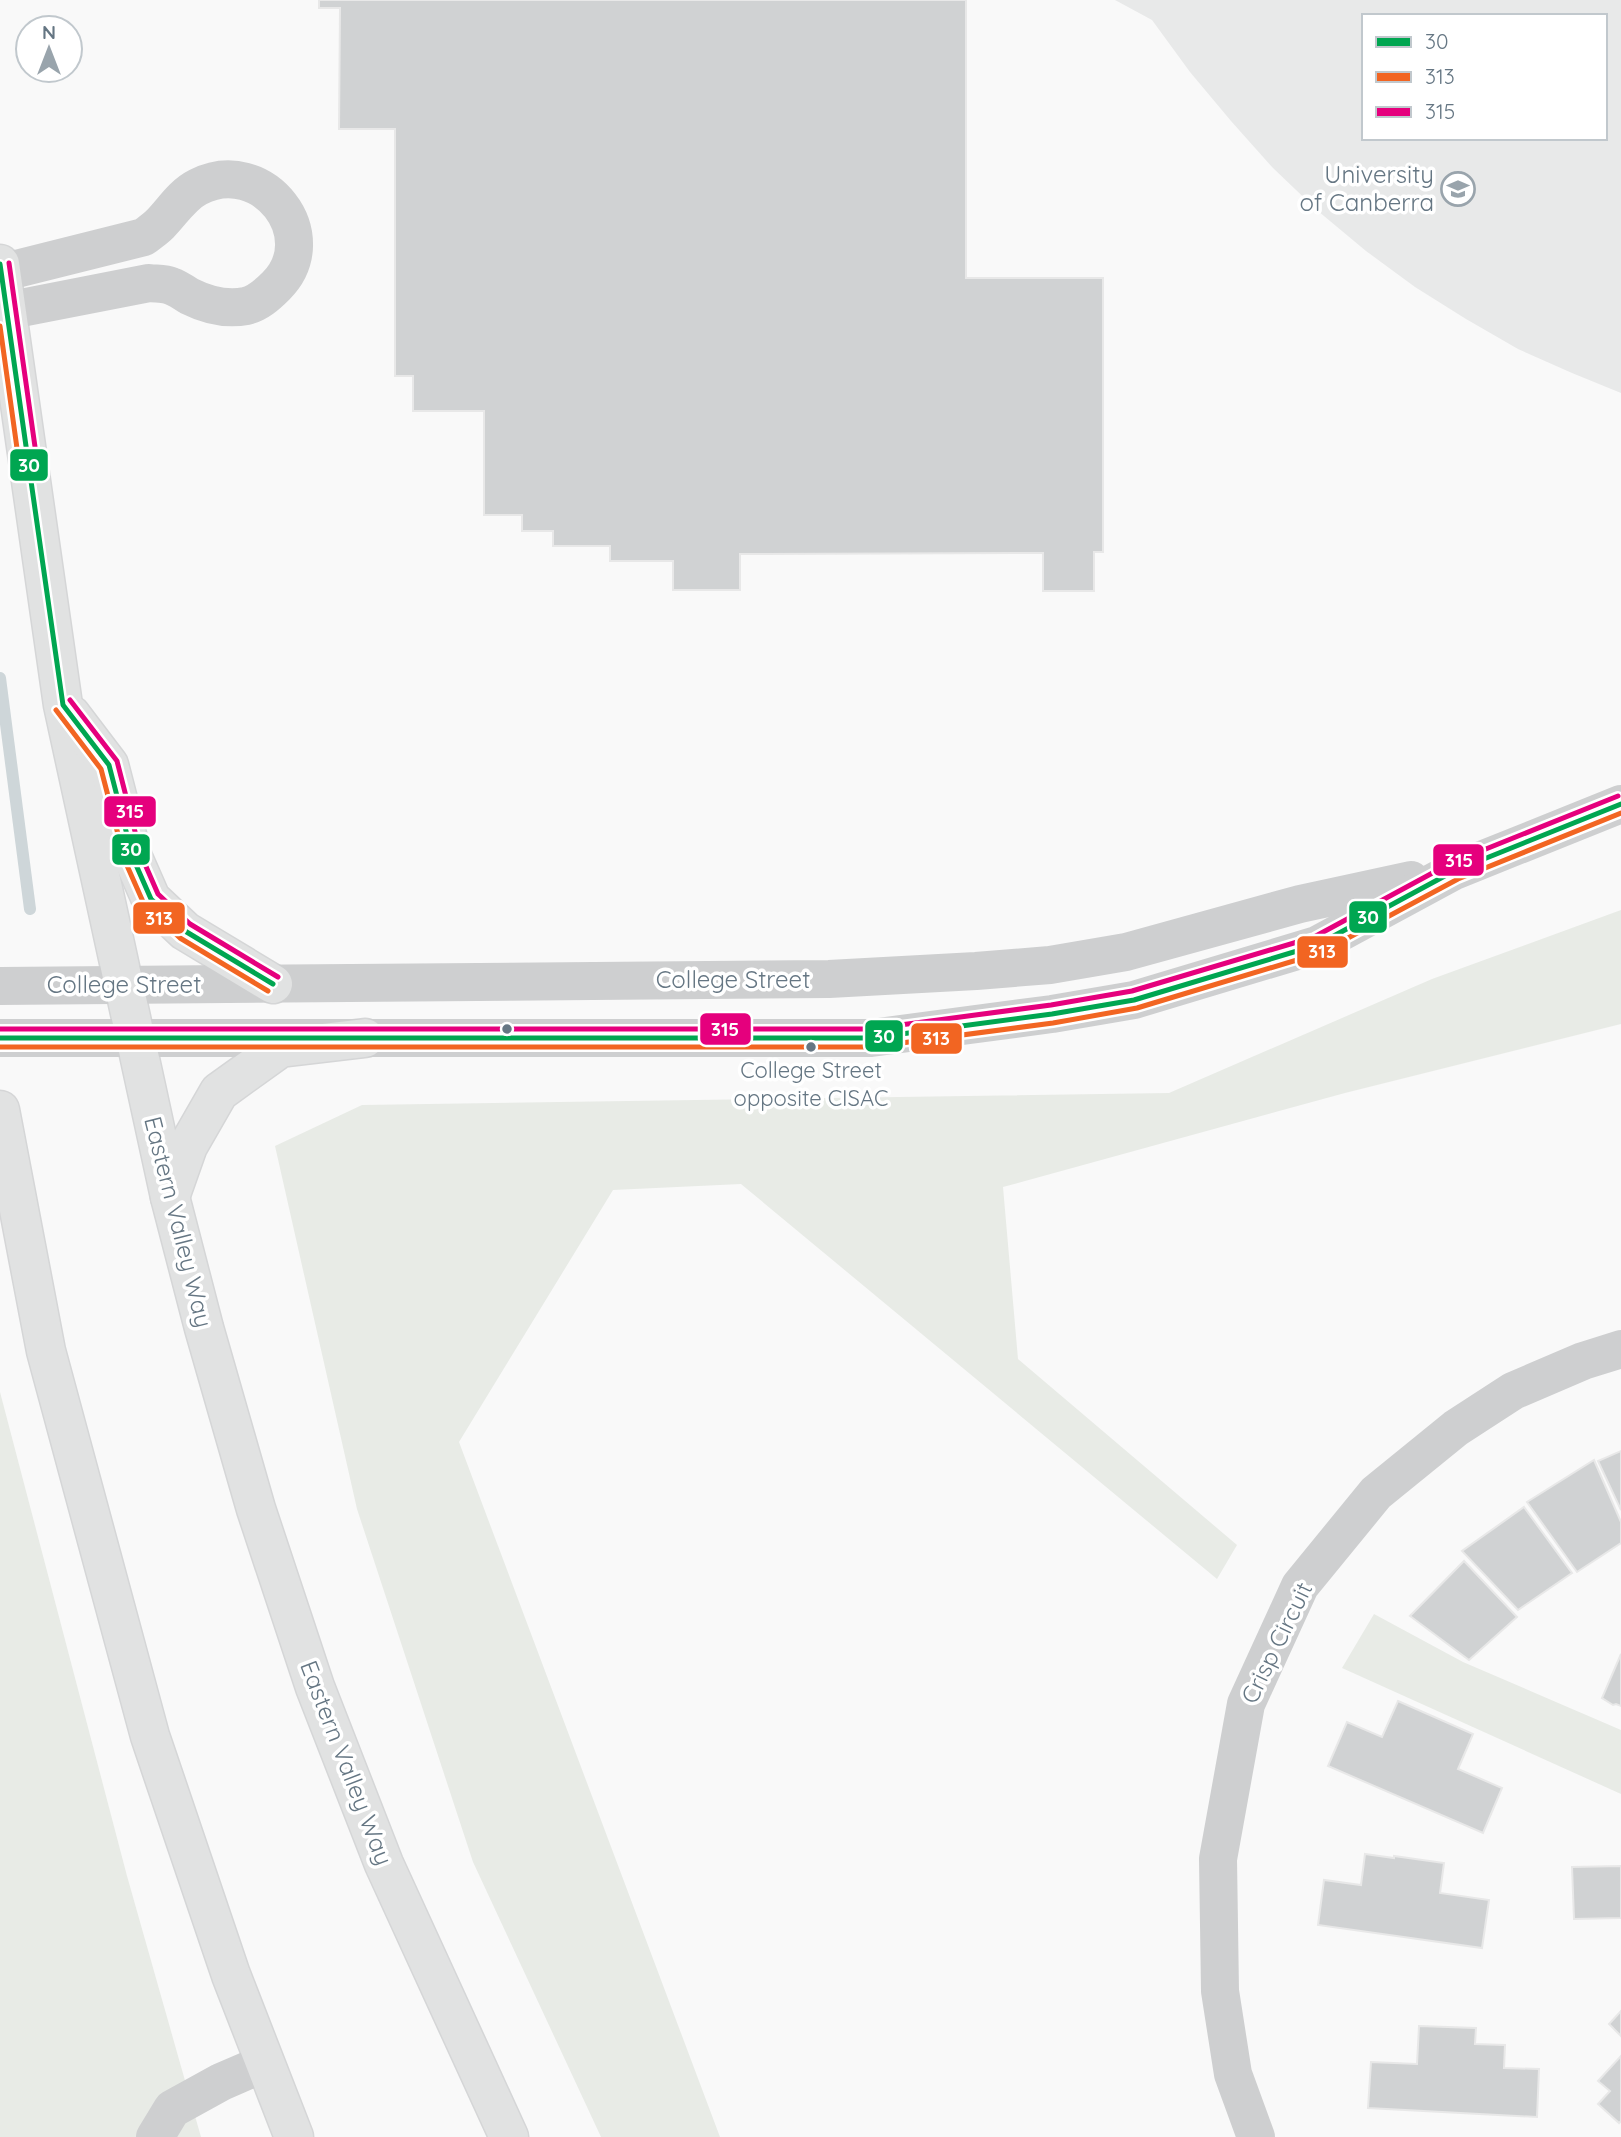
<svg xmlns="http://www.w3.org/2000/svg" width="1621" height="2137" font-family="Quicksand,sans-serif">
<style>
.built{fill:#e8e9e9;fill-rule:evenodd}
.green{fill:#e8ebe6}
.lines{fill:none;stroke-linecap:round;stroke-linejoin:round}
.stream{stroke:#ced6d9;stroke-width:12}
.building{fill:#d0d2d3;stroke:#e8e8e8;stroke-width:2}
.major-casing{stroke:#d5d6d7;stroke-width:41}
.minor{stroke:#cecfd0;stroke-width:38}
.major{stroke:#e1e2e2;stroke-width:38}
.bus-1-casing{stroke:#fff;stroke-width:10}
.bus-2-casing{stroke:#fff;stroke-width:10}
.bus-3-casing{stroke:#fff;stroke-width:10}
.bus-1{stroke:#00a651;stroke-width:5}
.bus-2{stroke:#f26522;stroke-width:5}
.bus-3{stroke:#e5007d;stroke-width:5}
.bus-dot{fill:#657683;stroke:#fff;stroke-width:2.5}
.labels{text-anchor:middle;stroke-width:7;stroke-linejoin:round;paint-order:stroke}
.bus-label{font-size:22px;fill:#657683;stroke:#fff}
.poi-label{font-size:24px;fill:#657683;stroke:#fff;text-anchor:end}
.street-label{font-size:24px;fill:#657683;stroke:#fff}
.line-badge{stroke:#fff;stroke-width:2.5}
.badge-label{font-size:19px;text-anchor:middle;font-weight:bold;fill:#fff}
</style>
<rect width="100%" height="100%" fill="#f9f9f9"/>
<!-- built -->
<path class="built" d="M1115,0H1621V393L1572,373L1518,349L1466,319L1415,287L1366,251L1318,211L1273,168L1231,121L1190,72L1152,20ZM1364,16H1605V138H1364Z"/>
<!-- green -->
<g class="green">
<polygon points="1621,910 1621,1024 1345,1093 1003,1187 1018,1359 1237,1545 1217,1579 741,1184 613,1190 459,1442 720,2137 601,2137 473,1862 357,1509 275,1146 362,1105 1169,1093 1432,979"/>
<polygon points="0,1392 127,1876 201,2137 0,2137"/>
<polygon points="1374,1614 1463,1662 1621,1730 1621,1794 1342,1668"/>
</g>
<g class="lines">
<!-- stream -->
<polyline class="stream" points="0,678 30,909"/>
</g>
<!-- building -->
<g class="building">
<polygon points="319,0 966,0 966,278 1103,278 1103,552 1094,552 1094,591 1043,591 1043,553 740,554 740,590 673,590 673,561 610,561 610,546 553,546 553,531 522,531 522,515 484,515 484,411 413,411 413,376 395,376 395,129 339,129 340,8 319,8"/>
<polygon points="1621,1451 1621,1510 1598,1461"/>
<polygon points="1594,1460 1621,1522 1621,1543 1577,1572 1527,1502"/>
<polygon points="1524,1507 1572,1573 1518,1610 1462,1551"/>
<polygon points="1464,1561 1517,1617 1469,1660 1410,1616"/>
<polygon points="1621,1654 1621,1706 1616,1704 1613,1705 1602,1698"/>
<polygon points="1398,1701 1473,1734 1458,1769 1502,1788 1483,1833 1328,1766 1347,1722 1382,1737"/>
<polygon points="1365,1854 1394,1858 1394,1856 1444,1863 1440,1893 1489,1900 1482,1948 1318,1925 1324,1880 1361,1885"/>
<polygon points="1621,1866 1621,1918 1574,1919 1572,1867"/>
<polygon points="1621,2011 1621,2036 1609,2024"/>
<polygon points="1419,2026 1476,2028 1475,2044 1505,2045 1504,2068 1539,2069 1537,2117 1368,2108 1371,2062 1417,2064"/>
<polygon points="1621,2056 1621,2121 1619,2123 1598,2104 1610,2091 1598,2081"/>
</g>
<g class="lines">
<!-- major casing -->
<g class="major-casing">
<g id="major">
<polyline points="0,264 63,705 170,1197 204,1328 256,1509 315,1687 384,1864 509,2137"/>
<polyline points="71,715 109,765 133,858 151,899 185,931 273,984"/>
<polyline points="0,1110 46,1351 150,1736 231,1975 294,2137"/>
<polyline points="170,1197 188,1146 219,1092 280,1048 365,1038"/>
</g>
</g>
<!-- minor -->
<g class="minor">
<path d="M0,273L144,237C149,233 155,229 160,224C172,212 182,195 198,187C263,154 326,236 276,286C267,295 258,303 246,306C226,310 207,305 189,296C183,292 177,288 171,286C164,283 156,284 149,283L0,312"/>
<polyline points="0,986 829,979 976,971 1050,965 1126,952 1300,904 1411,880"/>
<polyline points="0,1038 871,1038 1052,1014 1134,1000 1317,945 1454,871 1621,804"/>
<polyline points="155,2137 172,2109 221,2082 265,2063"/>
<polyline points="1256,2137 1233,2074 1220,1991 1218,1859 1246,1704 1300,1586 1376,1493 1456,1428 1513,1391 1583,1361 1621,1349"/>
</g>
<!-- major -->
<use href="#major" class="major"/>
<!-- bus-1 casing -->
<g class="bus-1-casing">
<g id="bus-1">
<polyline points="0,264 63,705 109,765 133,858 151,899 185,931 273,984"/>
<polyline points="0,1038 871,1038 1052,1014 1134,1000 1317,945 1454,871 1621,804"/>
</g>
</g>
<!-- bus-2 casing -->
<g class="bus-2-casing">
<g id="bus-2">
<polyline points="0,326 21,477"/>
<polyline points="56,710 101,769 125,861 144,904 180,938 268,991"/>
<polyline points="0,1047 871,1047 1053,1023 1137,1008 1320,953 1458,879 1621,813"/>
</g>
</g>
<!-- bus-3 casing -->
<g class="bus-3-casing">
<g id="bus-3">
<polyline points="9,263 39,475"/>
<polyline points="70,700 117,761 141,855 158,894 190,924 278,977"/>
<polyline points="0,1029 870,1029 1051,1005 1132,991 1314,937 1451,863 1618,796"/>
</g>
</g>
<!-- bus-1 -->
<use href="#bus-1" class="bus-1"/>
<!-- bus-2 -->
<use href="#bus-2" class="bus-2"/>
<!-- bus-3 -->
<use href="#bus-3" class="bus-3"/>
</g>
<!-- icons -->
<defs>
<g id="university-ring" transform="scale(1.75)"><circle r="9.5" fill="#fff" stroke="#99a4ac" stroke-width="1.5"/><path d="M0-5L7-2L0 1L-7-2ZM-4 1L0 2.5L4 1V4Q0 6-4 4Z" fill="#99a4ac"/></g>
</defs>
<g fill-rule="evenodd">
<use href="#university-ring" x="1458" y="189"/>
</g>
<!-- markers -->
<g class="bus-dot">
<circle cx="507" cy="1029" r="6"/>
<circle cx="811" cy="1047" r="6"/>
</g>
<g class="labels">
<!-- bus labels -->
<g class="bus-label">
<text x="811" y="1078">College Street<tspan x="811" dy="28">opposite CISAC</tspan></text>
</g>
<!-- poi labels -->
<g class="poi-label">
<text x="1434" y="183">University<tspan x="1434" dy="28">of Canberra</tspan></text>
</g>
<!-- street labels -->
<g class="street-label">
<text x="733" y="988">College Street</text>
<text x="124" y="993">College Street</text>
<text transform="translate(178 1222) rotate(76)" y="8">Eastern Valley Way</text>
<text transform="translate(1277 1643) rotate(-64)" y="8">Crisp Circuit</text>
<text transform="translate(346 1763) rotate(69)" y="8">Eastern Valley Way</text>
</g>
</g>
<g class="line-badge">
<rect x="9" y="448" width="40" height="34" rx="7" fill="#00a651"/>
<rect x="103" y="795" width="54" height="33" rx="7" fill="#e5007d"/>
<rect x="111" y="833" width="40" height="33" rx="7" fill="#00a651"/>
<rect x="1432" y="843" width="53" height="34" rx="7" fill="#e5007d"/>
<rect x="1348" y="900" width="40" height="34" rx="7" fill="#00a651"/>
<rect x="132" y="901" width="54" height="34" rx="7" fill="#f26522"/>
<rect x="1296" y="935" width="53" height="34" rx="7" fill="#f26522"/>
<rect x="699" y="1012" width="53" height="34" rx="7" fill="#e5007d"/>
<rect x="864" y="1019" width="40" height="34" rx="7" fill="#00a651"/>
<rect x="910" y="1022" width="53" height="33" rx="7" fill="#f26522"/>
</g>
<g class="badge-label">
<text x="29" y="472">30</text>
<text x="130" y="818">315</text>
<text x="131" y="856">30</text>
<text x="1459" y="867">315</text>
<text x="1368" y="924">30</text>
<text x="159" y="925">313</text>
<text x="1322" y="958">313</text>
<text x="725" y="1036">315</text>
<text x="884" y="1043">30</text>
<text x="936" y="1045">313</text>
</g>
<!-- legend -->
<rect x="1362" y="14" width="245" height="126" fill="#ffffff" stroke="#c1c8cd" stroke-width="2"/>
<rect x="1376" y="37" width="35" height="10" fill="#00a651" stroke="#c1c8cd" stroke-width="2"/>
<text x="1425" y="49" font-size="21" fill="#657683">30</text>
<rect x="1376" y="72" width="35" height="10" fill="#f26522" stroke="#c1c8cd" stroke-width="2"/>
<text x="1425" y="84" font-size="21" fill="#657683">313</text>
<rect x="1376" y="107" width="35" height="10" fill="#e5007d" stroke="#c1c8cd" stroke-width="2"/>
<text x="1425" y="119" font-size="21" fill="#657683">315</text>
<!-- north arrow -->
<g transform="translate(49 49)"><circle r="33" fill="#ffffff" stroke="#c1c8cd" stroke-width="2"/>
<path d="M0-5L12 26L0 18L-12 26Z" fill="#99a4ac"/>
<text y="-10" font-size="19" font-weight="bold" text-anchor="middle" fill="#657683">N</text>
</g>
</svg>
